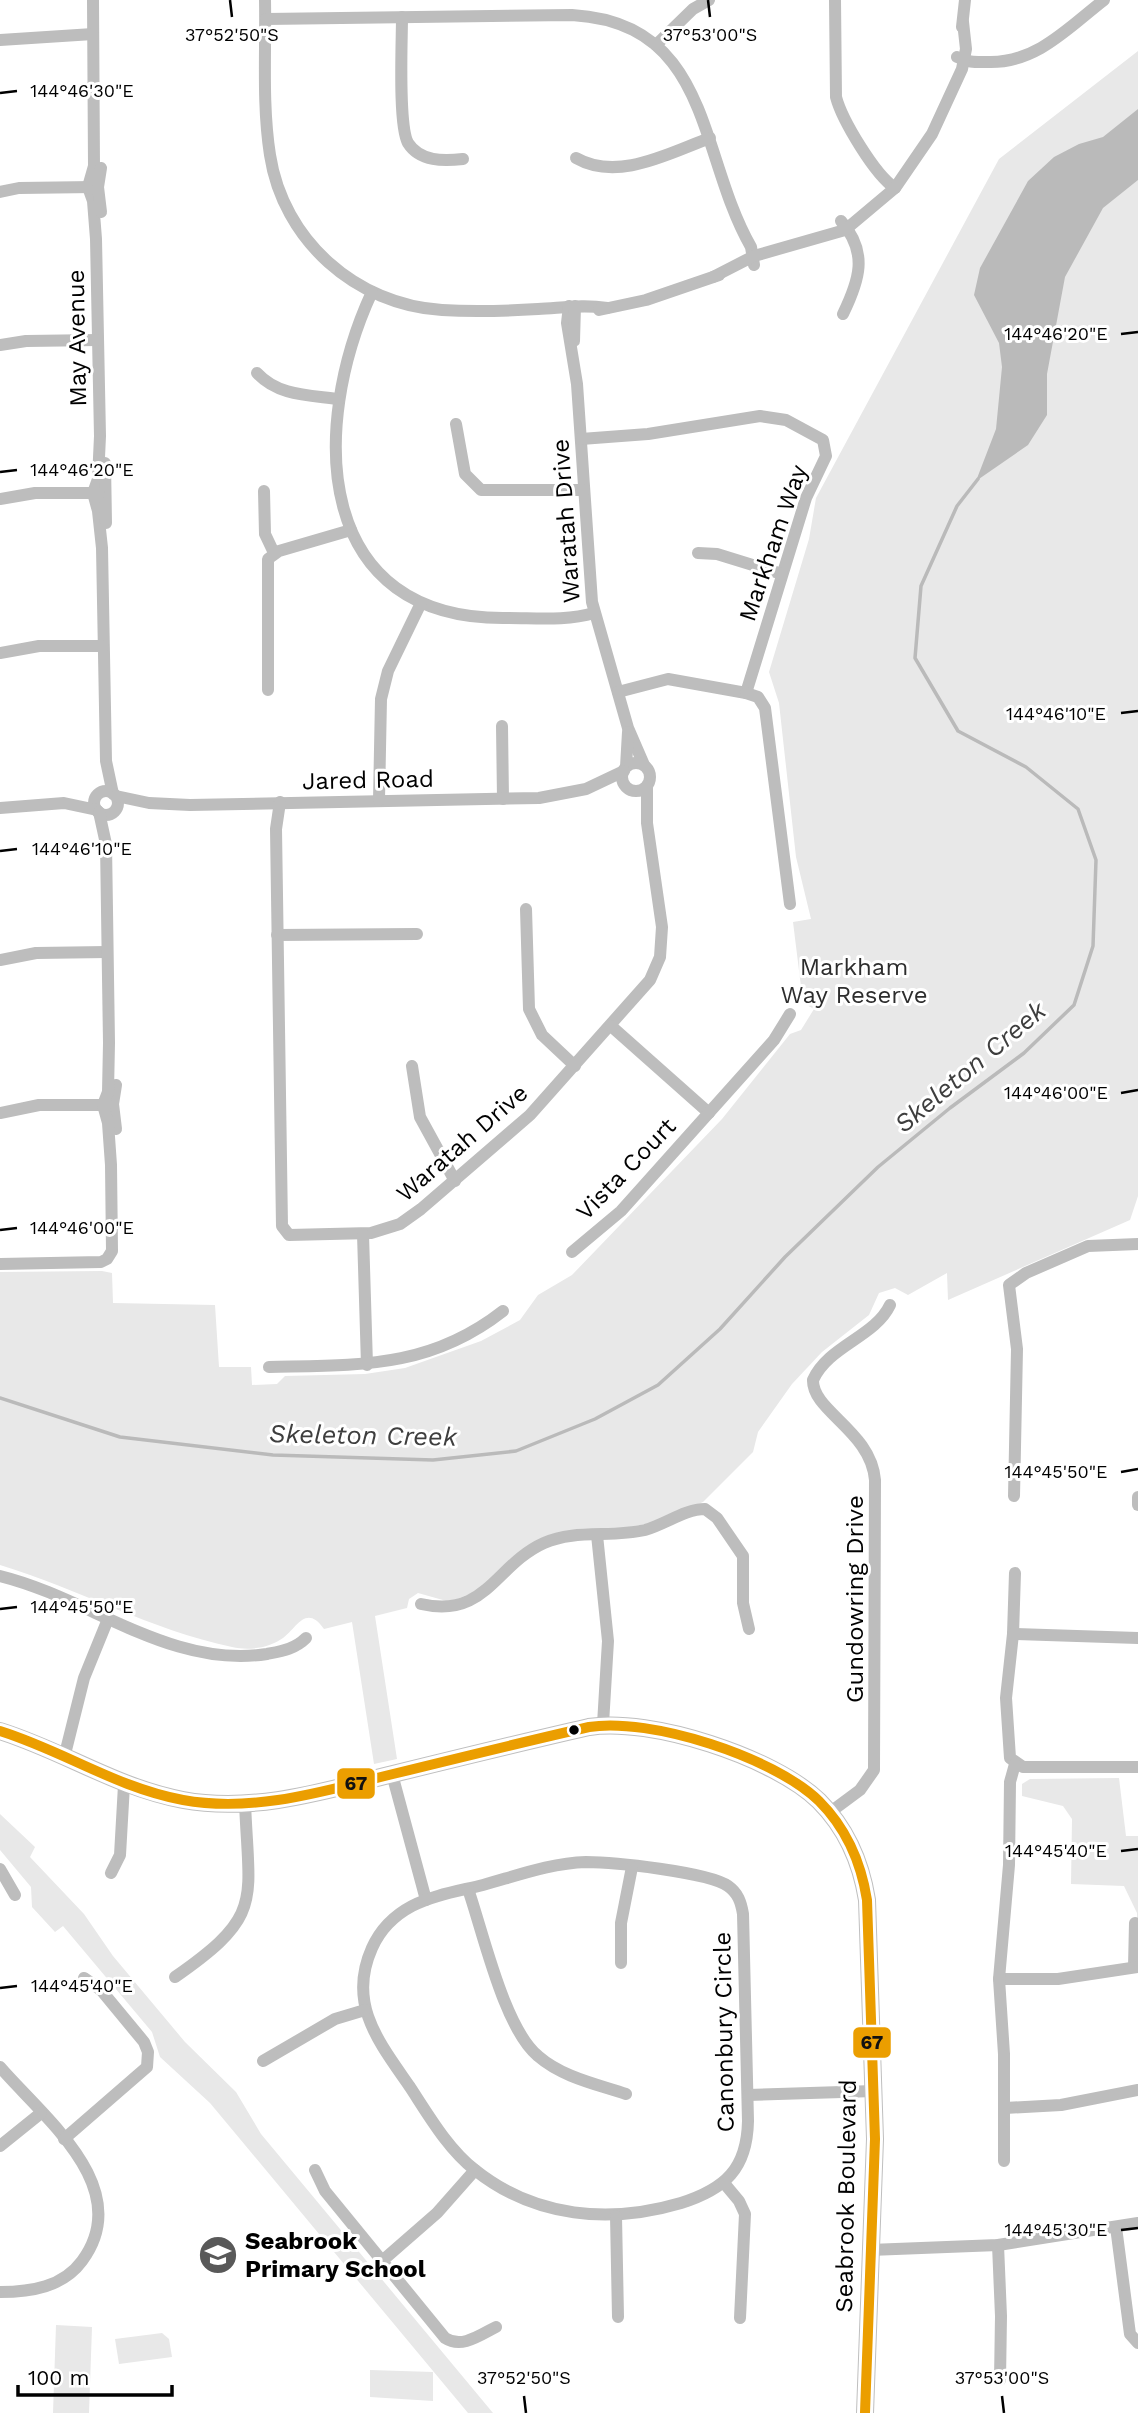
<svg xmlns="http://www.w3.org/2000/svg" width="1138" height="2413" font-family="'Work Sans',sans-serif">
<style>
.green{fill:#e8e8e8}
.water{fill:#bababa}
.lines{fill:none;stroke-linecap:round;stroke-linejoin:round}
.stream{stroke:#bababa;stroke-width:3.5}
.street{stroke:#bdbdbd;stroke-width:12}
.secondary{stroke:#bfbfbf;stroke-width:18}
.bus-1-casing{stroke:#fff;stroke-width:16}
.bus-1{stroke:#eb9e00;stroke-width:10}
.ticks{fill:none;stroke:#000;stroke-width:2.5}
.bus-dot{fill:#000;stroke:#fff;stroke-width:2.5}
.labels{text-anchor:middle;stroke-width:6;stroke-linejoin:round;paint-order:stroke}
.street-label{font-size:24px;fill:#000;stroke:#fff}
.park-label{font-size:24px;fill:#2d2d2d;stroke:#fff}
.poi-label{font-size:24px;font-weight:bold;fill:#000;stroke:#fff;text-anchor:start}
.water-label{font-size:26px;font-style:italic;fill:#3e3e3e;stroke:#fff}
.ticks-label{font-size:18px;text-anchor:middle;fill:#000;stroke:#fff;stroke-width:6;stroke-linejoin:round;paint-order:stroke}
.line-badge{stroke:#fff;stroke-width:2.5}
.pale-badge-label{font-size:19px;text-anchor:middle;font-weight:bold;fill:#111}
</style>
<rect width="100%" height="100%" fill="#fff"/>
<!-- green -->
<g class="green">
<path d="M1138,51V1196L1130,1220L948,1300L947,1273L908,1295L895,1288L879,1293L869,1315L822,1352L792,1384L758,1432L753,1452L703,1502L655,1522L616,1530L572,1531L479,1590L450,1602L418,1593L409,1599L407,1608L375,1616L397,1759L374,1764L352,1622L324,1629C306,1603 296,1629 283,1638C269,1648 249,1651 232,1647C151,1630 79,1589 0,1565V1272L102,1271L112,1273L113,1303L215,1305L219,1367H251L252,1385L277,1384L285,1376L365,1374L405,1368L481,1341L520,1320L538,1295L572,1275L722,1119L790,1034L801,1030L814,1009L803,1003L793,922L811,919L796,857L779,703L769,672L809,539L816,498L999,159Z"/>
<polygon points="1119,1778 1126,1836 1138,1836 1138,1959 1137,1913 1124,1886 1071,1884 1072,1819 1063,1806 1022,1796 1022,1784 1030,1779"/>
<polygon points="0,1814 35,1847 30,1857 84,1914 113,1956 185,2042 236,2092 261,2134 493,2413 468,2413 210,2103 160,2057 152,2032 63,1926 55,1932 32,1907 31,1887 0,1850"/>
<polygon points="56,2325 92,2327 89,2413 53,2413"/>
<polygon points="162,2333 169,2339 172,2357 119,2364 115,2339"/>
<polygon points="370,2370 433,2372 433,2401 370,2397"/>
</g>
<!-- water -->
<polygon class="water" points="1138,109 1138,180 1103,208 1065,277 1047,374 1047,415 1028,445 976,481 996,429 1002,367 999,343 974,295 980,268 1028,181 1054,157 1079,144 1103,137"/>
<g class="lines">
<!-- stream -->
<polyline class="stream" points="0,1398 120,1437 273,1455 433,1460 516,1451 595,1419 658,1385 720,1329 785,1257 878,1167 950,1108 1024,1053 1074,1005 1093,946 1096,860 1078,809 1026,767 958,731 915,658 921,586 957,506 978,479"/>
<!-- street -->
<g class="street">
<polyline points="93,0 94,166 88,187 93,201 96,239 100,436 98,479 93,493 98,511 102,548 106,761 113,794"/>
<path d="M265,0C266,51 262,104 270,155C283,240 356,305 442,310C473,312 506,311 538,309C561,308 583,304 607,308"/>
<path d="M835,0L836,97C842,120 875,175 895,188"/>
<path d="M402,17C402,42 398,125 408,143C420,162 444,161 463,159"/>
<path d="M266,19L572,15C712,23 698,155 751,247L754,265"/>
<polyline points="962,27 965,0"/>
<polyline points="0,40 93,34"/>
<polyline points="656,45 693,9 709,0"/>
<path d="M957,57C969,63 976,62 989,62C1037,63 1069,27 1104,0"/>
<path d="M576,158C618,182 669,153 710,138"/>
<polyline points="0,192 19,188 94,187"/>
<polyline points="101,212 98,187 101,168"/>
<path d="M841,221C869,253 859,281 843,314"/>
<polyline points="713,277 754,256 845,230 895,188 932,134 962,69 966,49 963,22"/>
<path d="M372,292C309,428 313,622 509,618C536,618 567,621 594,613"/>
<polyline points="569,306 567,323 577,384 592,602 628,728 644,765"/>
<polyline points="599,310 646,300 719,275"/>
<polyline points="574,341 575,306"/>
<polyline points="0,345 26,341 98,340"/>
<path d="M257,373C278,396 309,395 338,399"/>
<polyline points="456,424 465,474 481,490 584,490"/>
<polyline points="581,439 648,434 760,416 786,420 823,440 826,456 806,498 746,693 668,679 618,692"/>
<polyline points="105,463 106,523"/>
<polyline points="264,491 265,534 274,553"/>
<polyline points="0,499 35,493 99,493"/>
<polyline points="698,553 717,554 782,574"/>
<polyline points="0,653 39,646 103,646"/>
<polyline points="268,690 268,559 279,551 351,530"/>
<polyline points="746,693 758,697 765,708 790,904"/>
<polyline points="502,726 503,799"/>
<circle cx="636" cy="777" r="14"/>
<polyline points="626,767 628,732"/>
<circle cx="106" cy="803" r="12"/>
<polyline points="116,796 149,803 190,805 539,798 586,789 624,771"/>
<polyline points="379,800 381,699 388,671 421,603"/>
<polyline points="280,802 276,829 282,1226 289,1235 371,1233 400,1224 421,1209 530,1115 650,980 660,957 662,927 647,823 647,786"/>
<polyline points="0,808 64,803 97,810"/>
<polyline points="526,909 529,1009 542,1035 575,1066"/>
<polyline points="277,935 417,934"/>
<polyline points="0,960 36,953 107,952"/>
<polyline points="611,1026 709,1113"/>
<polyline points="412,1066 420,1117 455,1181"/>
<polyline points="0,1113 39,1105 111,1105"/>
<polyline points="116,1129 113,1104 116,1085"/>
<polyline points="363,1234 367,1365"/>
<polyline points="572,1252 621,1211 774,1040 790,1014"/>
<polyline points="0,1264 101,1262 107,1259 112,1251 111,1165 108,1123 103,1105 108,1092 109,1043 106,844 99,812"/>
<path d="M269,1367C358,1365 429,1369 503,1311"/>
<polyline points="1014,1496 1017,1349 1009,1285 1026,1273 1088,1246 1138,1244"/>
<polyline points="1138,1505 1138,1497"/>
<polyline points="597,1535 608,1641 603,1724"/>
<polyline points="1015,1573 1013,1634 1006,1698 1010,1758 1023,1767 1138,1767"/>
<path d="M0,1576C90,1598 170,1669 267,1654C282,1651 295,1649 306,1638"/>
<path d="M421,1604C486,1619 495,1565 544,1543C575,1529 611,1538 645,1530C664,1525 685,1509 705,1509L717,1518L743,1556V1603L749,1629"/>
<polyline points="1013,1634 1138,1638"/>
<polyline points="64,1758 84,1678 108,1619"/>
<polyline points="392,1774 426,1900"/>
<path d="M829,1813L860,1790L874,1770L875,1480C871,1431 812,1411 813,1380C828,1346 875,1337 890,1305"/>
<path d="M586,1862C613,1862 708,1872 728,1886C738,1893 741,1902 743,1914L748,2121C747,2169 725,2189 681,2203C610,2224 535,2218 475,2170C448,2149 429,2116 410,2087C379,2042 347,2004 372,1948C380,1930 395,1915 412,1906C433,1895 459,1891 483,1885C516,1876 551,1863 586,1862Z"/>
<polyline points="0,1869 15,1895"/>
<polyline points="111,1873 120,1855 124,1785"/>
<path d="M468,1889C483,1932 504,2028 538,2056C562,2077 596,2084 626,2094"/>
<polyline points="621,1963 621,1923 632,1867"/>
<polyline points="1134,1967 1135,1923"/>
<path d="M175,1977C264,1915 249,1903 245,1803"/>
<polyline points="999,1979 1058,1979 1138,1967"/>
<polyline points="263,2061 335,2019 365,2010"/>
<path d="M0,2067C44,2118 136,2188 82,2261C63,2287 31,2292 0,2292"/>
<polyline points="748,2095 874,2091"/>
<polyline points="1005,2108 1061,2105 1138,2090"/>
<polyline points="64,2139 147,2067 148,2052 144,2042 101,1990 84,1978"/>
<polyline points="0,2146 41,2113"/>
<polyline points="1004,2161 1004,2054 999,1979 1009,1865 1010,1782 1015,1764"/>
<path d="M315,2170L325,2191L445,2338C462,2349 480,2335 496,2327"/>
<polyline points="724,2183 739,2201 745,2214 740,2318"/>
<polyline points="616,2216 618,2317"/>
<polyline points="1116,2227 1130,2334 1138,2343"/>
<polyline points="998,2245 1001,2316 1000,2380"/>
<polyline points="870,2250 998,2245 1138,2223"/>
<polyline points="382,2261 437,2213 475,2170"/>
</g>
<!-- secondary -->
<path class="secondary" d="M0,1731C64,1751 115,1787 183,1800C254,1813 325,1791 393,1774C458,1758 523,1742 589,1727C650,1717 774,1757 819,1801C847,1829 861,1862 867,1900L875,2139L865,2413"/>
<!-- bus-1 casing -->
<g class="bus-1-casing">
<path id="bus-1" d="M0,1731C64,1751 115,1787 183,1800C254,1813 325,1791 393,1774C458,1758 523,1742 589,1727C650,1717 774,1757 819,1801C847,1829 861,1862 867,1900L875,2139L865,2413"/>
</g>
<!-- bus-1 -->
<use href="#bus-1" class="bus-1"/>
</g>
<!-- ticks -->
<path class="ticks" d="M230,0L232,17M708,0L710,17M0,93L17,91M1121,334L1138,332M0,472L17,470M1121,713L1138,711M0,851L17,849M1121,1093L1138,1090M0,1230L17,1228M1121,1472L1138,1469M0,1609L17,1607M1121,1851L1138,1849M0,1988L17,1986M1121,2230L1138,2228M524,2396L526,2413M1002,2396L1004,2413"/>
<!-- icons -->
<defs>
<g id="school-disc" transform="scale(2.0125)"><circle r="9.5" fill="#595959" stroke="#fff"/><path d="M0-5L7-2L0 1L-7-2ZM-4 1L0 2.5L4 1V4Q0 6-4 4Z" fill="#fff"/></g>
</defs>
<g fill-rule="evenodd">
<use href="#school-disc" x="218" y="2255"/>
</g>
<!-- markers -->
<circle class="bus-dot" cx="574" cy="1730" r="6"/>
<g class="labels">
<!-- street labels -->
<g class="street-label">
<text transform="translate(77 338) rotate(-91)" y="8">May Avenue</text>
<text transform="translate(566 521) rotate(-94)" y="8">Waratah Drive</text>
<text transform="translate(773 543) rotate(-71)" y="8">Markham Way</text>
<text transform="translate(368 780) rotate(-1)" y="8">Jared Road</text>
<text transform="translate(462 1143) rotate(-41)" y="8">Waratah Drive</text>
<text transform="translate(626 1169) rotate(-46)" y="8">Vista Court</text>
<text transform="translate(855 1599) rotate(-90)" y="8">Gundowring Drive</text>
<text transform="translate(724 2032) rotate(-91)" y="8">Canonbury Circle</text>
<text transform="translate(846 2196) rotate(-89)" y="8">Seabrook Boulevard</text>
</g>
<!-- park labels -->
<g class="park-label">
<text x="854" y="975">Markham<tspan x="854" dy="28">Way Reserve</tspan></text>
</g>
<!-- poi labels -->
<g class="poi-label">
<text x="245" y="2249">Seabrook<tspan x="245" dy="28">Primary School</tspan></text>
</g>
<!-- water labels -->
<g class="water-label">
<text transform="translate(970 1067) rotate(-40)" y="9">Skeleton Creek</text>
<text transform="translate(363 1435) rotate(1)" y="9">Skeleton Creek</text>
</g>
</g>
<g class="ticks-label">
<text x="232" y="41">37°52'50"S</text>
<text x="710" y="41">37°53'00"S</text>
<text x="82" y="97">144°46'30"E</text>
<text x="1056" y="340">144°46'20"E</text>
<text x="82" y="476">144°46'20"E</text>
<text x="1056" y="720">144°46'10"E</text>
<text x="82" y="855">144°46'10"E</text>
<text x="1056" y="1099">144°46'00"E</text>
<text x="82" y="1234">144°46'00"E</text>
<text x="1056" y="1478">144°45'50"E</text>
<text x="82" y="1613">144°45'50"E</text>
<text x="1056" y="1857">144°45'40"E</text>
<text x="82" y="1992">144°45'40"E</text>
<text x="1056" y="2236">144°45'30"E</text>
<text x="524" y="2384">37°52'50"S</text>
<text x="1002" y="2384">37°53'00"S</text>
</g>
<g class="line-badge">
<rect x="336" y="1767" width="40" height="33" rx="7" fill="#eb9e00"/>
<rect x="852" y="2026" width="40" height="33" rx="7" fill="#eb9e00"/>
</g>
<g class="pale-badge-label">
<text x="356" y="1790">67</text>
<text x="872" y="2049">67</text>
</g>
<!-- scale -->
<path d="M18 2385v10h154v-10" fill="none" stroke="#000000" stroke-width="3.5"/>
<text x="28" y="2385" font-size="21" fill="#000000" stroke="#ffffff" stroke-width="5" paint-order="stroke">100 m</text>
</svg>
